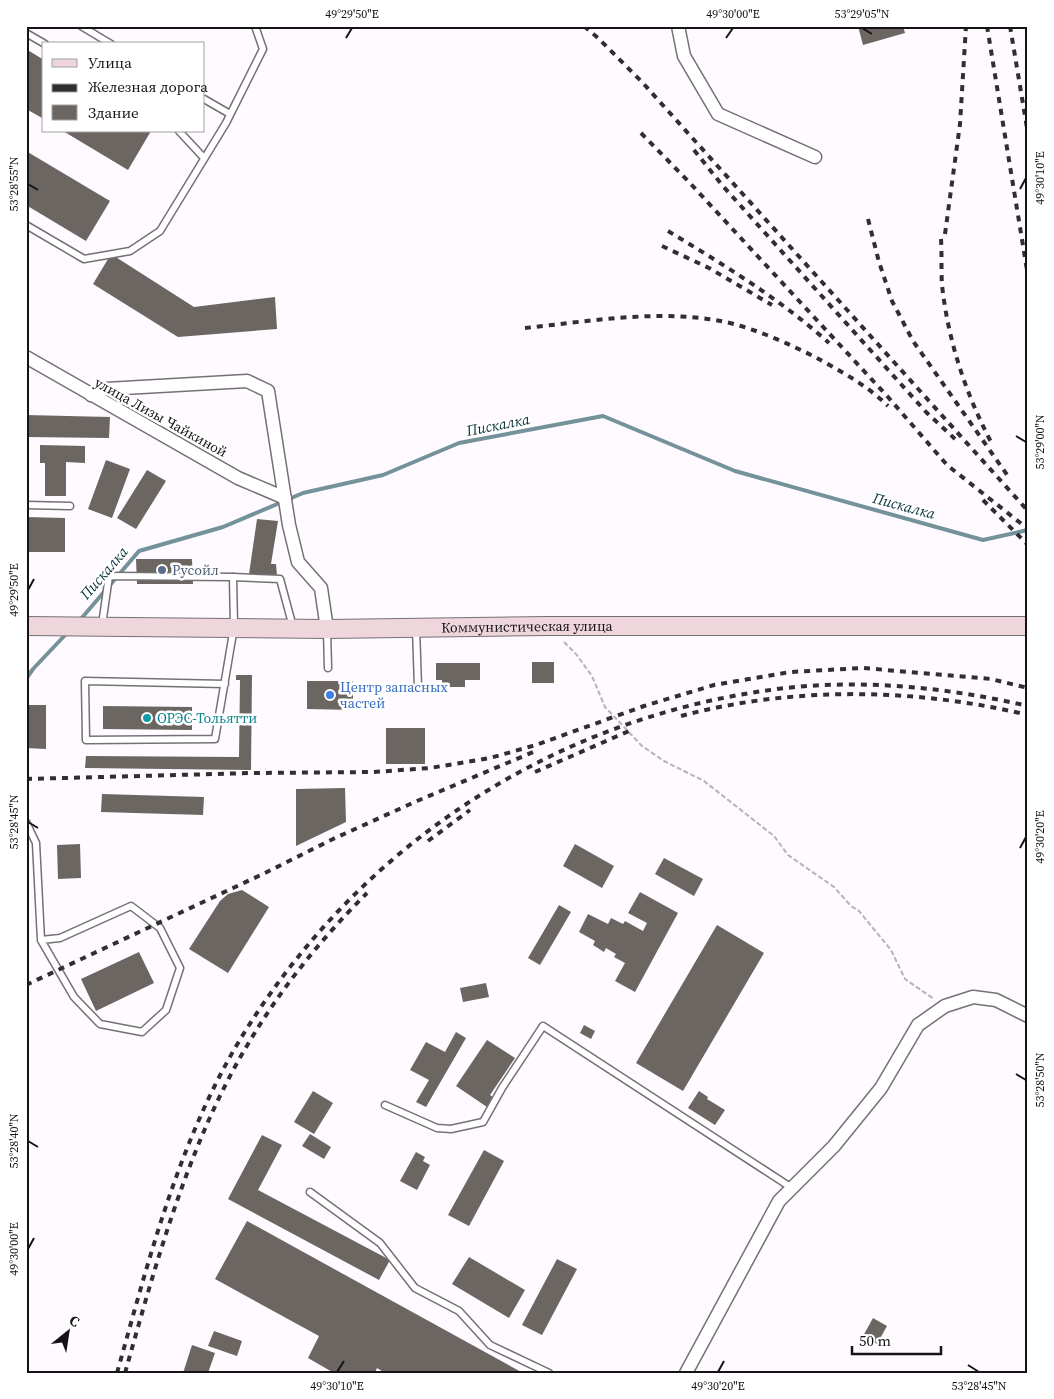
<svg xmlns="http://www.w3.org/2000/svg" width="1054" height="1399" font-family="'Source Serif 4',serif">
<style>
.lines{fill:none;stroke-linecap:round;stroke-linejoin:round}
.stream{stroke:#749299;stroke-width:4}
.building{fill:#6c6662}
.service-casing{stroke:#757075;stroke-width:9}
.minor-casing{stroke:#757075;stroke-width:15}
.secondary-casing{stroke:#757075;stroke-width:20}
.path{stroke:#b6b3b7;stroke-width:2;stroke-dasharray:5 2.5;stroke-linecap:butt}
.service{stroke:#fff;stroke-width:6}
.minor{stroke:#fff;stroke-width:12}
.secondary{stroke:#eed6dc;stroke-width:18}
.rail{stroke:#302e30;stroke-width:4;stroke-dasharray:6 6;stroke-linecap:butt}
.ticks{fill:none;stroke:#151315;stroke-width:2}
.service-dot{fill:#5c6f8a;stroke:#fff;stroke-width:2}
.shop-dot{fill:#3f7fe0;stroke:#fff;stroke-width:2}
.culture-dot{fill:#0f9aa8;stroke:#fff;stroke-width:2}
.labels{text-anchor:middle;stroke-width:5;stroke-linejoin:round;paint-order:stroke}
.street-label{font-size:14px;fill:#151315;stroke:#fff}
.service-label{font-size:14px;fill:#4e5e75;stroke:#fff;text-anchor:start}
.shop-label{font-size:14px;fill:#366cbe;stroke:#fff;text-anchor:start}
.culture-label{font-size:14px;fill:#0d838f;stroke:#fff;text-anchor:start}
.water-label{font-size:15px;font-style:italic;fill:#0a353b;stroke:#fff}
.neatline{fill:none;stroke:#151315;stroke-width:2}
.ticks-label{font-size:12px;text-anchor:middle;fill:#151315}
</style>
<rect width="100%" height="100%" fill="#fefaff"/>
<g class="lines">
<!-- stream -->
<g class="stream">
<polyline points="289,499 303,493 383,475 459,443 603,416 735,471 983,540 1028,530"/>
<polyline points="80,620 139,551 223,527 282,502"/>
<polyline points="26,679 33,669 68,632"/>
</g>
</g>
<!-- building -->
<g class="building">
<polygon points="858,26 903,26 905,33 863,45"/>
<polygon points="26,49 44,60 44,119 26,109"/>
<polygon points="63,131 151,131 128,170"/>
<polygon points="26,151 110,201 86,241 26,205"/>
<polygon points="111,254 194,307 275,297 277,329 178,337 93,284"/>
<polygon points="26,415 110,417 109,438 26,437"/>
<polygon points="40,445 85,446 85,463 66,462 66,496 45,496 45,463 40,463"/>
<polygon points="106,460 130,469 112,518 88,509"/>
<polygon points="147,470 166,481 136,529 117,518"/>
<polygon points="26,517 65,518 65,552 26,552"/>
<polygon points="257,519 278,521 271,564 276,564 277,576 249,574"/>
<polygon points="136,559 192,559 193,584 137,584"/>
<rect x="532" y="662" width="22" height="21"/>
<polygon points="436,663 480,663 480,680 465,680 465,687 442,687 442,680 436,680"/>
<polygon points="236,675 252,675 251,770 85,768 86,756 239,757 240,680 236,680"/>
<polygon points="307,681 353,681 353,710 307,709"/>
<polygon points="26,705 46,705 46,749 26,748"/>
<polygon points="103,706 192,707 192,730 103,729"/>
<rect x="386" y="728" width="39" height="36"/>
<polygon points="345,788 346,822 296,846 296,789"/>
<polygon points="102,794 204,797 203,815 101,812"/>
<polygon points="80,844 81,878 58,879 57,845"/>
<polygon points="575,844 614,866 602,888 563,866"/>
<polygon points="664,858 703,879 694,896 655,874"/>
<polygon points="242,890 269,907 228,973 189,949 220,901 228,894"/>
<polygon points="640,892 678,913 635,992 615,981 625,963 614,957 616,954 606,948 604,952 593,945 595,941 579,932 588,914 608,924 611,918 623,924 625,921 643,931 647,923 628,913"/>
<polygon points="559,905 571,912 540,965 528,958"/>
<polygon points="717,925 764,953 683,1091 636,1063"/>
<polygon points="139,952 154,983 96,1011 81,979"/>
<polygon points="486,983 489,997 463,1002 460,988"/>
<polygon points="584,1025 595,1031 591,1039 580,1033"/>
<polygon points="456,1032 466,1038 426,1107 416,1102 429,1080 410,1070 426,1042 445,1052"/>
<polygon points="487,1040 515,1058 490,1095 494,1098 487,1107 456,1086"/>
<polygon points="313,1091 333,1103 314,1134 294,1122"/>
<polygon points="699,1091 708,1097 707,1099 725,1110 715,1125 688,1108"/>
<polygon points="310,1134 331,1147 324,1159 302,1146"/>
<polygon points="262,1135 282,1145 258,1190 390,1260 379,1280 228,1199"/>
<polygon points="484,1150 504,1161 469,1226 448,1215"/>
<polygon points="416,1152 425,1157 423,1161 430,1165 417,1190 400,1181"/>
<polygon points="247,1221 523,1373 385,1373 377,1368 375,1373 334,1373 308,1358 319,1336 215,1279"/>
<polygon points="469,1257 525,1290 509,1318 452,1284"/>
<polygon points="557,1259 577,1269 542,1335 522,1325"/>
<polygon points="873,1318 887,1326 877,1344 863,1336"/>
<polygon points="214,1331 242,1341 237,1356 208,1346"/>
<polygon points="192,1345 215,1353 208,1373 183,1373"/>
</g>
<g class="lines">
<!-- service casing -->
<g class="service-casing">
<g id="service">
<polyline points="81,26 111,44"/>
<polyline points="26,33 45,44"/>
<polyline points="204,99 230,114"/>
<polyline points="179,131 204,158"/>
<polyline points="26,225 84,259 130,251 160,231 226,123 263,49 255,26"/>
<polyline points="26,505 70,506"/>
<polyline points="102,625 109,576 233,577"/>
<polyline points="416,628 418,687"/>
<polyline points="327,630 328,668"/>
<polyline points="225,684 85,681 86,740 215,739 234,627 233,577 280,579 293,627"/>
<polyline points="26,822 36,843 41,940 60,938 131,906 160,928 180,968 166,1010 142,1032 100,1024 74,997 41,940"/>
<polyline points="385,1105 437,1128 451,1129 483,1122 502,1088 543,1026 792,1188"/>
<polyline points="310,1192 380,1243 415,1288 459,1311 490,1345 549,1373"/>
</g>
</g>
<!-- minor casing -->
<g class="minor-casing">
<g id="minor">
<polyline points="678,26 684,56 718,114 815,157"/>
<polyline points="26,357 238,478 285,498"/>
<polyline points="91,395 106,389 247,381 268,391 289,525 298,562 321,588 327,629"/>
<polyline points="686,1373 779,1201 834,1146 881,1088 918,1025 945,1006 973,997 996,1000 1028,1016"/>
</g>
</g>
<!-- secondary casing -->
<g class="secondary-casing">
<g id="secondary">
<path id="s1" d="M26,626L327,629L547,626H1028"/>
</g>
</g>
<!-- path -->
<polyline class="path" points="564,642 576,654 592,676 605,707 642,746 664,761 704,781 774,836 788,855 834,887 851,906 859,911 891,950 905,979 934,999"/>
<!-- service -->
<use href="#service" class="service"/>
<!-- minor -->
<use href="#minor" class="minor"/>
<!-- secondary -->
<use href="#secondary" class="secondary"/>
<!-- rail -->
<g class="rail">
<polyline points="584,26 598,38 642,82 1028,511"/>
<polyline points="987,26 1028,276"/>
<polyline points="1010,26 1028,134"/>
<polyline points="641,133 689,182 888,397 947,465 1028,529"/>
<polyline points="694,150 722,185 926,412 955,439"/>
<polyline points="868,219 879,262 892,301 913,341 1010,479"/>
<path d="M668,231C724,265 780,299 829,343"/>
<polyline points="945,234 960,124 966,26"/>
<path d="M941,239C942,254 941,270 942,285C948,340 965,392 991,442"/>
<polyline points="662,246 709,268 772,305"/>
<path d="M525,328C593,321 675,306 741,326C767,334 791,345 815,357C839,370 868,386 888,406"/>
<polyline points="983,500 1028,545"/>
<path d="M681,716C793,686 916,688 1028,715"/>
<polyline points="535,772 629,731"/>
<polyline points="26,779 252,773 374,772 430,768 490,758 536,745 644,706 714,685 790,672 863,668 991,679 1028,688"/>
<polyline points="428,841 470,810"/>
<polyline points="26,985 265,873 333,839 417,801 538,750"/>
<path d="M117,1373C149,1259 179,1140 241,1038C360,843 559,714 786,688C866,679 950,688 1028,706"/>
<path d="M125,1373C156,1263 189,1142 248,1044C281,988 322,938 367,893"/>
</g>
</g>
<!-- ticks -->
<path class="ticks" d="M862,28L872,34M346,38L352,28M726,38L733,28M28,184L38,190M1020,189L1026,178M1016,436L1026,442M28,590L34,579M28,822L38,828M1020,848L1026,837M1016,1074L1026,1080M28,1141L38,1147M28,1249L34,1238M968,1365L979,1372M337,1372L344,1361M718,1372L724,1361"/>
<!-- markers -->
<circle class="service-dot" cx="162" cy="570" r="5"/>
<circle class="shop-dot" cx="330" cy="695" r="5"/>
<circle class="culture-dot" cx="147" cy="718" r="5"/>
<g class="labels">
<!-- street labels -->
<g class="street-label">
<text transform="translate(161 417) rotate(29)" y="5">улица Лизы Чайкиной</text>
<text dy="5" stroke="none"><textPath href="#s1" startOffset="501">Коммунистическая улица</textPath></text>
</g>
<!-- service labels -->
<g class="service-label">
<text x="172" y="575">Русойл</text>
</g>
<!-- shop labels -->
<g class="shop-label">
<text x="340" y="692">Центр запасных<tspan x="340" dy="16">частей</tspan></text>
</g>
<!-- culture labels -->
<g class="culture-label">
<text x="157" y="723">ОРЭС-Тольятти</text>
</g>
<!-- water labels -->
<g class="water-label">
<text transform="translate(498 425) rotate(-11)" y="5">Пискалка</text>
<text transform="translate(904 506) rotate(15)" y="5">Пискалка</text>
<text transform="translate(104 573) rotate(-49)" y="5">Пискалка</text>
</g>
</g>
<!-- border -->
<rect width="1054" height="1399" fill="none" stroke="#ffffff" stroke-width="55"/>
<!-- legend -->
<rect x="42" y="42" width="162" height="90" fill="#ffffff" stroke="#a1a1a1"/>
<rect x="52" y="59" width="25" height="8" fill="#eed6dc" stroke="#a1a1a1"/>
<text x="88" y="68" font-size="15" fill="#151315">Улица</text>
<rect x="52" y="84" width="25" height="8" fill="#302e30" stroke="#a1a1a1"/>
<text x="88" y="92" font-size="15" fill="#151315">Железная дорога</text>
<rect x="52" y="105" width="25" height="15" fill="#6c6662" stroke="#a1a1a1"/>
<text x="88" y="118" font-size="15" fill="#151315">Здание</text>
<!-- north arrow -->
<g transform="translate(68 1332) rotate(30)" stroke="#ffffff" stroke-width="4" paint-order="stroke">
<path d="M0-4L9 19L0 12L-9 19Z" fill="#151315"/>
<text y="-8" font-size="14" font-weight="bold" text-anchor="middle" fill="#151315">С</text>
</g>
<!-- scale -->
<path d="M852 1346v8h89v-8" fill="none" stroke="#151315" stroke-width="2.5"/>
<text x="859" y="1346" font-size="15" fill="#151315" stroke="#ffffff" stroke-width="4" paint-order="stroke">50 m</text>
<rect x="28" y="28" width="998" height="1344" class="neatline"/>
<g class="ticks-label">
<text x="352" y="18">49°29'50"E</text>
<text x="733" y="18">49°30'00"E</text>
<text x="862" y="18">53°29'05"N</text>
<text transform="translate(1040 178) rotate(-90)" y="4">49°30'10"E</text>
<text transform="translate(14 184) rotate(-90)" y="4">53°28'55"N</text>
<text transform="translate(1040 442) rotate(-90)" y="4">53°29'00"N</text>
<text transform="translate(14 590) rotate(-90)" y="4">49°29'50"E</text>
<text transform="translate(14 822) rotate(-90)" y="4">53°28'45"N</text>
<text transform="translate(1040 837) rotate(-90)" y="4">49°30'20"E</text>
<text transform="translate(1040 1080) rotate(-90)" y="4">53°28'50"N</text>
<text transform="translate(14 1141) rotate(-90)" y="4">53°28'40"N</text>
<text transform="translate(14 1249) rotate(-90)" y="4">49°30'00"E</text>
<text x="337" y="1390">49°30'10"E</text>
<text x="718" y="1390">49°30'20"E</text>
<text x="979" y="1390">53°28'45"N</text>
</g>
</svg>
